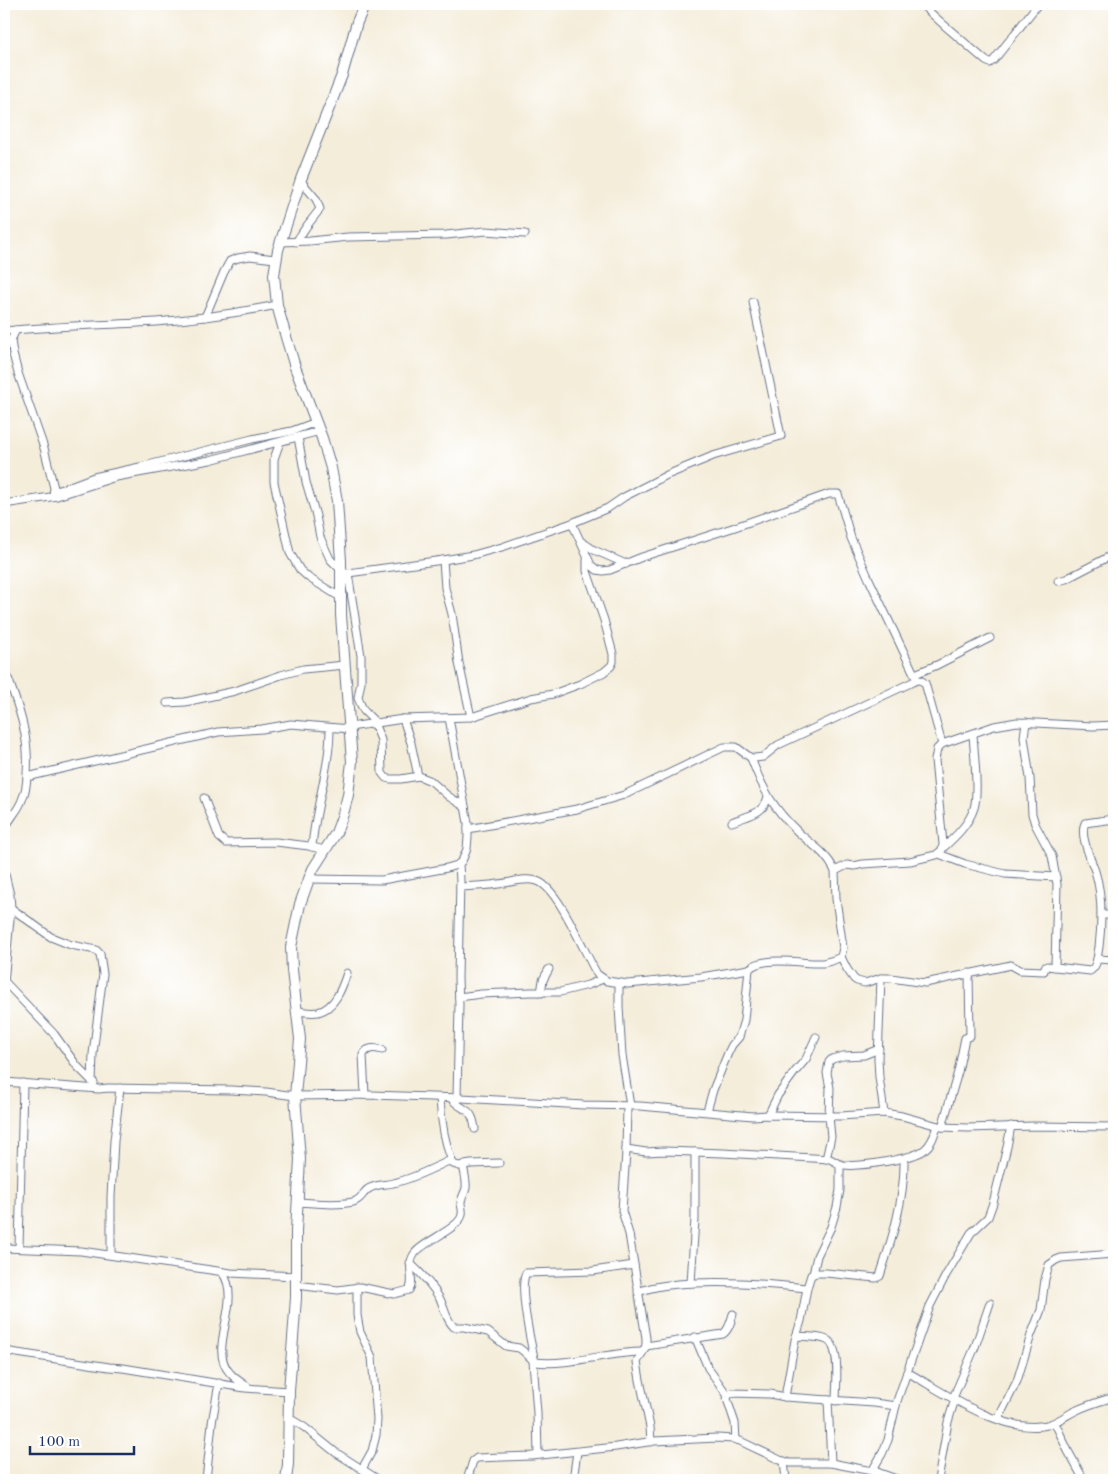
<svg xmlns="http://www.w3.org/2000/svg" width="1118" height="1484" font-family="'Old Standard TT',serif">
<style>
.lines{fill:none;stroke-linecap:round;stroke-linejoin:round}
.street-casing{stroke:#677289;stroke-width:9}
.secondary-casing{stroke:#677289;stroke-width:12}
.street{stroke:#fff;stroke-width:7}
.secondary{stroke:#fff;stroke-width:10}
</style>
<rect width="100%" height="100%" fill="#fff"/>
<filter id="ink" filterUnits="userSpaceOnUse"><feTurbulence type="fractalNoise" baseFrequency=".02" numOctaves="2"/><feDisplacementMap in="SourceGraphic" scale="10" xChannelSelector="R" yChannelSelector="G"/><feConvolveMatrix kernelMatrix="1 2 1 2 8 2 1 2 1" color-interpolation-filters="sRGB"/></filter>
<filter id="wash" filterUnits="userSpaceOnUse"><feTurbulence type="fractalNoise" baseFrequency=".0096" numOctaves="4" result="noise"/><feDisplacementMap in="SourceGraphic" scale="20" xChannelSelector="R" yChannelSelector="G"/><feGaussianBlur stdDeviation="1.12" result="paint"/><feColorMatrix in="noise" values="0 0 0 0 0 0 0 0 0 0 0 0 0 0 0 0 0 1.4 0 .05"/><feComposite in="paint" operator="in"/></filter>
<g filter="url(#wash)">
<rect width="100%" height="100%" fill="#f4edda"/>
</g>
<g filter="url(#ink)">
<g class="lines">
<!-- street casing -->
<g class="street-casing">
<g id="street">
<polyline points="921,4 944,25 986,61 990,63 994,60 1038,4"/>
<polyline points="280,242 310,241 348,237 446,235 486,231 525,234"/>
<polyline points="296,242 306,227 320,209 316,199 300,180"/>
<polyline points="205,317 224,272 230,261 238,258 250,256 275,259"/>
<polyline points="16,330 11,340 13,354 18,373 44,448 54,488 53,494"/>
<path d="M4,331C54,326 105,325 156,322C197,319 237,313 277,305"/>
<polyline points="298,437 306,482 316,516 320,537 330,559 341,570"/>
<polyline points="280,442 274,459 274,482 290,553 300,570 309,578 340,597"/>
<polyline points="54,492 94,477 140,467 252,439 292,431 316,422"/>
<polyline points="4,504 57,496 116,477 210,460 320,431"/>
<polyline points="572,523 591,565 597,570 603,571 610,570 642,557 732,528 829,494 838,494 851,538 869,579 917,680"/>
<polyline points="582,542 594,550 626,564"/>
<polyline points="443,560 445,588 452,614 459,663 471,717"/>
<polyline points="348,573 361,656 361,682 358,698 361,705 364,711 376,723"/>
<polyline points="341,574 443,560 473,555 502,547 572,523 608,508 624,497 667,475 713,456 781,436 753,302"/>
<polyline points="1058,581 1066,579 1114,554"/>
<path d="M4,667C17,703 30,734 27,773C27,782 26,791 22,800C18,811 9,819 4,830"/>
<polyline points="915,674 937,665 990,638"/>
<polyline points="167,703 185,702 235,691 281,675 303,669 345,665"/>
<polyline points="403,719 411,743 418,776"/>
<polyline points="1026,722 1024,737 1030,778 1032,814 1035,824 1052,856 1057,884 1055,967"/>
<polyline points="374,723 381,740 382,773 386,778 390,779 401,779 419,776 431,781 448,796 465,807"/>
<polyline points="350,727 403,719 471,717 531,698 553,694 580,684 604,672 611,666 613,662 613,654 604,620 590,580 587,571 587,560"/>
<path d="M751,758C763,790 773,808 798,832C814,847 825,851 835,871"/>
<polyline points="27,777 218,732 262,729 291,724 350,729"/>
<polyline points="204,798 219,837 226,843 276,842 309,846 324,850"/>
<path d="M732,822C748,815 763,815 768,797"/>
<polyline points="468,829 577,809 624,795 724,747 736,747 751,758 755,758 763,757 778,745 917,680 920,680 925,683 942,744"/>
<path d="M312,847C315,807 330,769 330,728"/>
<path d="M943,848C955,837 969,824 974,808C979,793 974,753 973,734"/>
<polyline points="939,854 965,864 1005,874 1056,877"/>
<polyline points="4,870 10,895 11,908 4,983"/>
<polyline points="309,879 382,880 447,868 457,865 462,861 467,849 468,837 468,823 449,718"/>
<path d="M460,887C473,886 486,886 498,884C511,883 525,877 537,881C558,887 585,954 597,974L607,981L628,984L701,977L749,969"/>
<polyline points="11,908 51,937 71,945 96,950 100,954 103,974 93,1054 92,1082"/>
<polyline points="1101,915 1114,915"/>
<path d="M841,957L847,969L854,979L857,981L865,983L881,978H891L925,983L1011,965L1020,970L1044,971L1045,967L1047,966L1090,971C1098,966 1097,956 1099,947C1102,922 1103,896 1095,871C1091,859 1079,835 1085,823L1114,819"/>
<polyline points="1097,959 1114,960"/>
<polyline points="881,978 878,1059 879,1077 884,1113"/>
<polyline points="4,981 54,1034 77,1066 94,1083"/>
<polyline points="619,983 619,1007 622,1055 630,1106"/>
<polyline points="541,993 543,980 549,969"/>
<polyline points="459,997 481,994 530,992 560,992 588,985 603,979"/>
<path d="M298,1011C304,1012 312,1013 318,1012C335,1008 342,988 347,973"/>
<polyline points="4,1082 99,1089 108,1088 231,1090 266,1092 295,1096 371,1095 461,1098 584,1105 640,1106 753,1116 768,1115 841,1116 884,1113 902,1116 942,1127 968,1128 1034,1126 1114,1127"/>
<path d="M365,1095L363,1055C367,1047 374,1048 382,1050"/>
<path d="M440,1098C441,1121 444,1142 453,1164L459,1166L471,1164L499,1163"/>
<path d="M451,1098C463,1113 472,1105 475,1129"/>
<polyline points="457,1098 459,1005 458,978 460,881 459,864"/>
<polyline points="627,1106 626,1152 622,1211 629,1234 646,1338 646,1346 637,1362 640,1380 650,1427 651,1442"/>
<path d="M707,1111L713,1090L728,1053L732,1045L739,1037L744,1020L749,969C762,955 804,964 823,963C829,962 835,960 841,957L843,948L836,899L835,871L847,865L854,866L863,864L910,861L936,855L942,850L943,844L935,760L937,749L942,744L994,726L1017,722L1093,726L1114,725"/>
<polyline points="768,1115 778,1095 794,1073 806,1059 816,1037"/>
<polyline points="942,1127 958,1072 965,1038 970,1036 969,973"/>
<path d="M626,1149L646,1152L664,1151L723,1153L830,1159C835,1161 839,1165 844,1165C859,1167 913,1159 924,1150C932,1144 934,1135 937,1126"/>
<polyline points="826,1159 831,1137 829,1116 830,1088 827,1073 829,1062 832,1059 843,1056 864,1055 879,1049"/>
<path d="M298,1202C316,1203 335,1206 353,1202C362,1200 363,1191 370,1188C378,1184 385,1185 393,1183C411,1180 435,1167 451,1160"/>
<polyline points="4,1248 81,1251 231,1273 297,1276"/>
<polyline points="19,1248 23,1083"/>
<polyline points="111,1255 111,1197 114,1141 120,1088"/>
<path d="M410,1263C422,1274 432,1285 440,1299C445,1309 446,1320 454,1327H464L488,1332L506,1346L519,1348L523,1351L535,1362C570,1366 608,1352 643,1352"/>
<path d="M222,1272C244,1302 206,1348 230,1373C235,1379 242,1383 248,1387"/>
<polyline points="813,1274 817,1256 831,1227 837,1207 840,1190 840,1164"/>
<polyline points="691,1283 695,1219 695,1152"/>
<path d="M296,1285L338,1290L360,1287L394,1294L409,1290C416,1280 405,1266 415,1253C424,1241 461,1228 462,1214C463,1210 461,1207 461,1203C461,1198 465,1193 466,1188C467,1181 464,1172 463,1165"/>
<polyline points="357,1287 357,1315 360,1332 372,1357 377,1419 376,1435 372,1451 362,1469"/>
<path d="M638,1292C656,1285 676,1284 695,1283C733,1281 769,1284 807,1288"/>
<path d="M796,1336C806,1337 818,1336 827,1340C841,1346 836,1388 836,1401"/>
<polyline points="695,1337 708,1368 728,1396"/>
<path d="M646,1346L723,1334C729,1330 731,1321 733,1314"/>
<polyline points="4,1351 109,1367 123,1368 245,1388 289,1391"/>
<polyline points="533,1361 537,1413 538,1455"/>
<path d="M535,1362C531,1344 518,1287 526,1273L593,1271L634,1265"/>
<path d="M907,1372C945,1393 1003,1435 1047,1425C1058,1422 1065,1416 1075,1411C1087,1405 1101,1401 1114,1397"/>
<path d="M785,1397L795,1340L801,1321L807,1288L811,1275L817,1273H826L876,1278L880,1276C892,1239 905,1198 904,1159"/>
<polyline points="953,1398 975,1347 990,1303"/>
<polyline points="828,1400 831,1463"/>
<polyline points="289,1418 304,1427 335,1452 379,1480"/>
<polyline points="998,1419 1017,1381 1031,1335 1041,1310 1045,1279 1049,1265 1056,1260 1061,1258 1114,1254"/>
<polyline points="1055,1423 1068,1451 1084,1480"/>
<polyline points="736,1440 735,1423 727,1399 728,1395 732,1393 770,1394 785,1397 874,1403 896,1406"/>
<polyline points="784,1461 786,1480"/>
<polyline points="872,1471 882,1454 888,1440 897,1401 930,1306 946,1275 971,1233 988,1217 993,1203 1007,1147 1011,1126"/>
<polyline points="206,1480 212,1423 219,1383"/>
<polyline points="467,1480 473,1461 477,1458 532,1456 616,1447 654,1441 717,1438 733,1439 740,1441 780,1460 790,1463 831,1463 877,1472 899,1480"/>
<polyline points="573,1480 577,1452"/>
<polyline points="938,1480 948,1422 955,1399"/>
</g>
</g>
<!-- secondary casing -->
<g class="secondary-casing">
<polyline id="secondary" points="286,1480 288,1464 289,1391 296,1298 296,1231 300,1159 295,1096 300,1039 292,970 291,947 300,904 309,879 313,869 336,833 343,814 348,795 352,762 341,615 341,561 337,501 331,468 322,438 295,367 286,337 277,305 274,275 278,250 301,179 342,75 357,22 365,4"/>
</g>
<!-- street -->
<use href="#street" class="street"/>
<!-- secondary -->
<use href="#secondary" class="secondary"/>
</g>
</g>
<!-- margin -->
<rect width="1118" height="1484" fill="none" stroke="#fff" stroke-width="20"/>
<!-- scale -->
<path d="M30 1446v8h104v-8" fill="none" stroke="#1b2f5e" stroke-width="2.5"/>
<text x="38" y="1446" font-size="15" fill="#1b2f5e" stroke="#ffffff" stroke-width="4" paint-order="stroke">100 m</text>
</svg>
